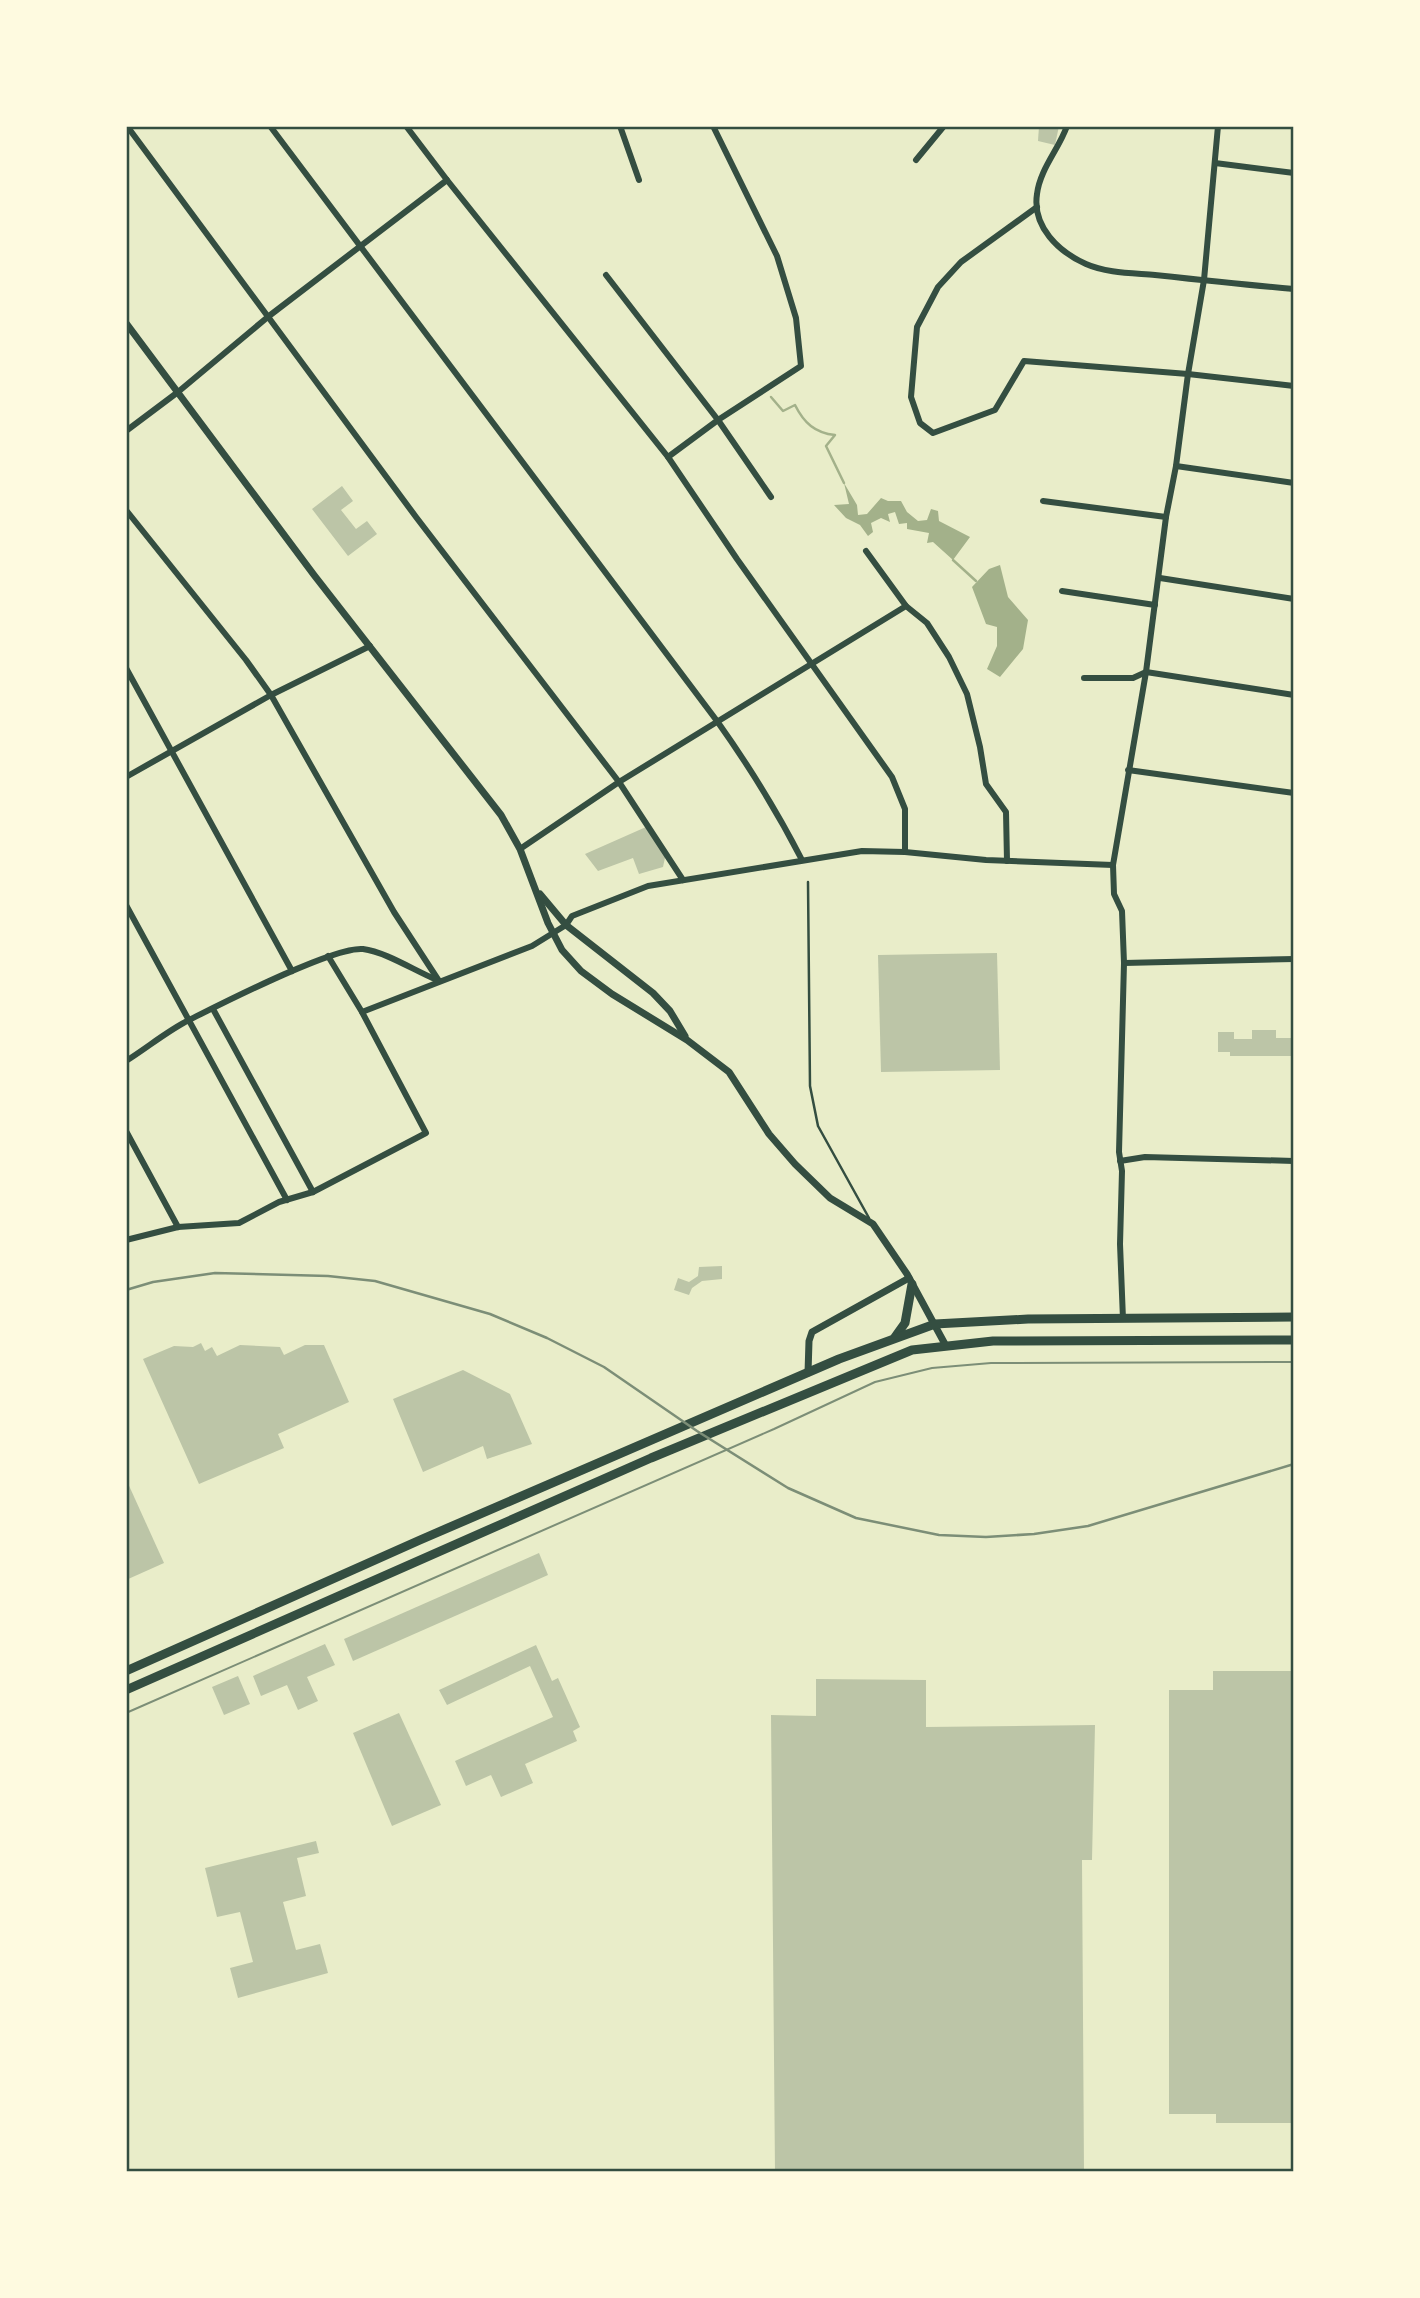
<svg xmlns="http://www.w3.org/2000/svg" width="1420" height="2298" font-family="'IBM Plex Sans',sans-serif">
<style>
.water{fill:#a3b18a}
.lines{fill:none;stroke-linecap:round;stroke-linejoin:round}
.stream{stroke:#a3b18a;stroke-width:2.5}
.building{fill:#bcc5a7}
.service{stroke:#344e41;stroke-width:2.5}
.minor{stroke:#344e41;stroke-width:6}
.tertiary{stroke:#344e41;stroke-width:7}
.primary{stroke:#344e41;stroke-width:9}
.tram{stroke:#7c8e77;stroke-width:2}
.rail{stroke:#7c8e77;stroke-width:2.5}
.neatline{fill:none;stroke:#344e41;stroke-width:2.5}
</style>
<rect width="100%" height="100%" fill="#e9edc9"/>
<!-- water -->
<g class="water">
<polygon points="844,483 857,505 858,515 867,514 881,498 888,501 901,501 907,512 918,521 927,520 931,509 938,511 939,521 970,537 953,560 933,542 927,543 929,533 907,529 907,523 899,524 895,512 888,514 890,522 881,518 871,523 873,532 868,536 860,525 846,518 834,505 849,504"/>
<polygon points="1000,565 1008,597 1028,620 1023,649 1000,677 987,669 997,646 997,627 986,624 972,587 989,569"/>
</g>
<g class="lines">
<!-- stream -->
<g class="stream">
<path d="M771,397L783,411L795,405C804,423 815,433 835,435L826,446L844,483"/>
<polyline points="953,560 976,581"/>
</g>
</g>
<!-- building -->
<g class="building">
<polygon points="1039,126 1059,126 1055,145 1038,141"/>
<polygon points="342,486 353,501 341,510 356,529 367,521 377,534 348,556 312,509"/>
<polygon points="646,827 666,853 663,867 639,874 633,858 598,871 585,854"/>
<polygon points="997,953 1000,1070 881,1072 878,955"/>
<polygon points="1252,1030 1276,1030 1276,1038 1294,1038 1294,1056 1230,1056 1230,1052 1218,1052 1218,1032 1234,1032 1234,1039 1252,1039"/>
<polygon points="722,1266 722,1279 702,1281 692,1288 689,1295 674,1290 678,1278 689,1282 698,1276 699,1267"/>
<polygon points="201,1343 205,1351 212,1347 217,1356 240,1345 280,1347 284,1355 305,1345 324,1345 349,1402 278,1434 284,1448 199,1484 143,1359 174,1346 193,1347"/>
<polygon points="463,1370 510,1394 532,1444 487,1459 483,1446 423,1472 393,1399"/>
<polygon points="126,1479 164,1563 126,1580"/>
<polygon points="539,1553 548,1575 353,1661 344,1639"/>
<polygon points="325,1644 335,1665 307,1677 318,1701 298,1710 287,1685 261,1696 253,1676"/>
<polygon points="536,1645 552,1681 558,1678 580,1727 573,1731 577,1741 525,1764 533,1783 501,1797 491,1775 466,1786 455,1761 553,1717 530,1666 447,1705 439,1690"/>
<polygon points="1213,1671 1294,1671 1294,2123 1216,2123 1216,2114 1169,2114 1169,1690 1213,1690"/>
<polygon points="238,1676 250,1704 224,1715 212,1687"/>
<polygon points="816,1679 926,1680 926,1727 1095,1725 1092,1860 1082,1860 1084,2172 775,2172 771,1715 816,1716"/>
<polygon points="399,1713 441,1805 392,1826 353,1733"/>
<polygon points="316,1841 319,1853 297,1858 306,1896 283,1902 296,1950 320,1944 328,1973 238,1998 230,1968 253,1962 240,1912 217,1917 205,1868"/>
</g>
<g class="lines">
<!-- service -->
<polyline class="service" points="808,882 810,1086 818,1126 869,1218"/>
<!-- minor -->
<g class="minor">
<polyline points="127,126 416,517 619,782 683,880"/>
<path d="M270,126L717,721C749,766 777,811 802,860"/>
<polyline points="406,126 447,180 668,457 737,559 892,777 905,809 905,852"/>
<polyline points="620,126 639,180"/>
<path d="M1067,126C1059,149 1040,169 1037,194C1032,227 1059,252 1086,264C1106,273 1133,273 1155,275C1201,280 1248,285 1294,289"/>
<polyline points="916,160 944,126"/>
<polyline points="1215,163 1294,173"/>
<polyline points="1037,207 961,262 938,287 917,327 911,397 920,423 933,433 995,410 1024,361 1188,374 1294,386"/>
<polyline points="606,275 718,420 771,497"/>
<polyline points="126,431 178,392 269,316 447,180"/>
<polyline points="668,457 718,420 801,366 796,318 777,256 713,126"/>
<polyline points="1176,466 1294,483"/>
<polyline points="1043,501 1166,517"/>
<polyline points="126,510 246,660 271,695 394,912 439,981"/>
<polyline points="866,551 906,606 927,623 949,657 967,694 980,747 986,784 1006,812 1007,861"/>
<polyline points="1160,578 1294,599"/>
<polyline points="1062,591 1155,605"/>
<polyline points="126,668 292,971"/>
<polyline points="1084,678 1133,678 1146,672 1294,695"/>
<polyline points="1128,770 1294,793"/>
<polyline points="126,777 271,695 370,646"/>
<polyline points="520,849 619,782 906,606"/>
<polyline points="126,905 287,1200"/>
<polyline points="1124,963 1294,959"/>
<polyline points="213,1009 313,1192"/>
<polyline points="362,1012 532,946 566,925 572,916 648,886 862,851 905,852 986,860 1113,865"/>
<path d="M126,1061C147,1048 167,1031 189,1020C221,1004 334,946 363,949C386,952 415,971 437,980"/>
<polyline points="126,1131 178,1227"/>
<polyline points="1120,1161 1145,1157 1294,1161"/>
<polyline points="126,1240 178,1227 239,1223 279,1202 313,1192 426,1133 362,1012 328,956"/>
<polyline points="1123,1319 1120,1244 1122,1171 1119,1152 1124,963 1122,911 1114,894 1113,865 1146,672 1166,517 1176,466 1188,374 1204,280 1218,126"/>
</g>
<!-- tertiary -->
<g class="tertiary">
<polyline points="126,323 314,575 501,815 520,849 548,923 562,950 581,971 612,994 687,1040 729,1072 769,1134 795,1164 830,1198 873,1224 907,1274 946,1346"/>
<polyline points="540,894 566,925 653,993 670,1011 685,1036"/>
<polyline points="808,1373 809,1341 812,1332 909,1278"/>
</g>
<!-- primary -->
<g class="primary">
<polyline points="895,1337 905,1323 912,1284"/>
<polyline points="126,1671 420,1540 839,1359 935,1324 1028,1319 1294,1317"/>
<polyline points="126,1690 651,1458 912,1350 993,1341 1294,1340"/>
</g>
<!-- tram -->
<polyline class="tram" points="126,1713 774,1429 875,1382 932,1368 991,1363 1294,1362"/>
<!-- rail -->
<polyline class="rail" points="126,1290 153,1282 215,1273 328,1276 375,1281 490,1314 547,1338 604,1367 697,1431 788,1488 856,1518 939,1535 986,1537 1034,1534 1088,1526 1294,1464"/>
</g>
<!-- border -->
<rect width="1420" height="2298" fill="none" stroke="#fefae0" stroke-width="256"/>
<rect x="128" y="128" width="1164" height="2042" class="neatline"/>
</svg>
